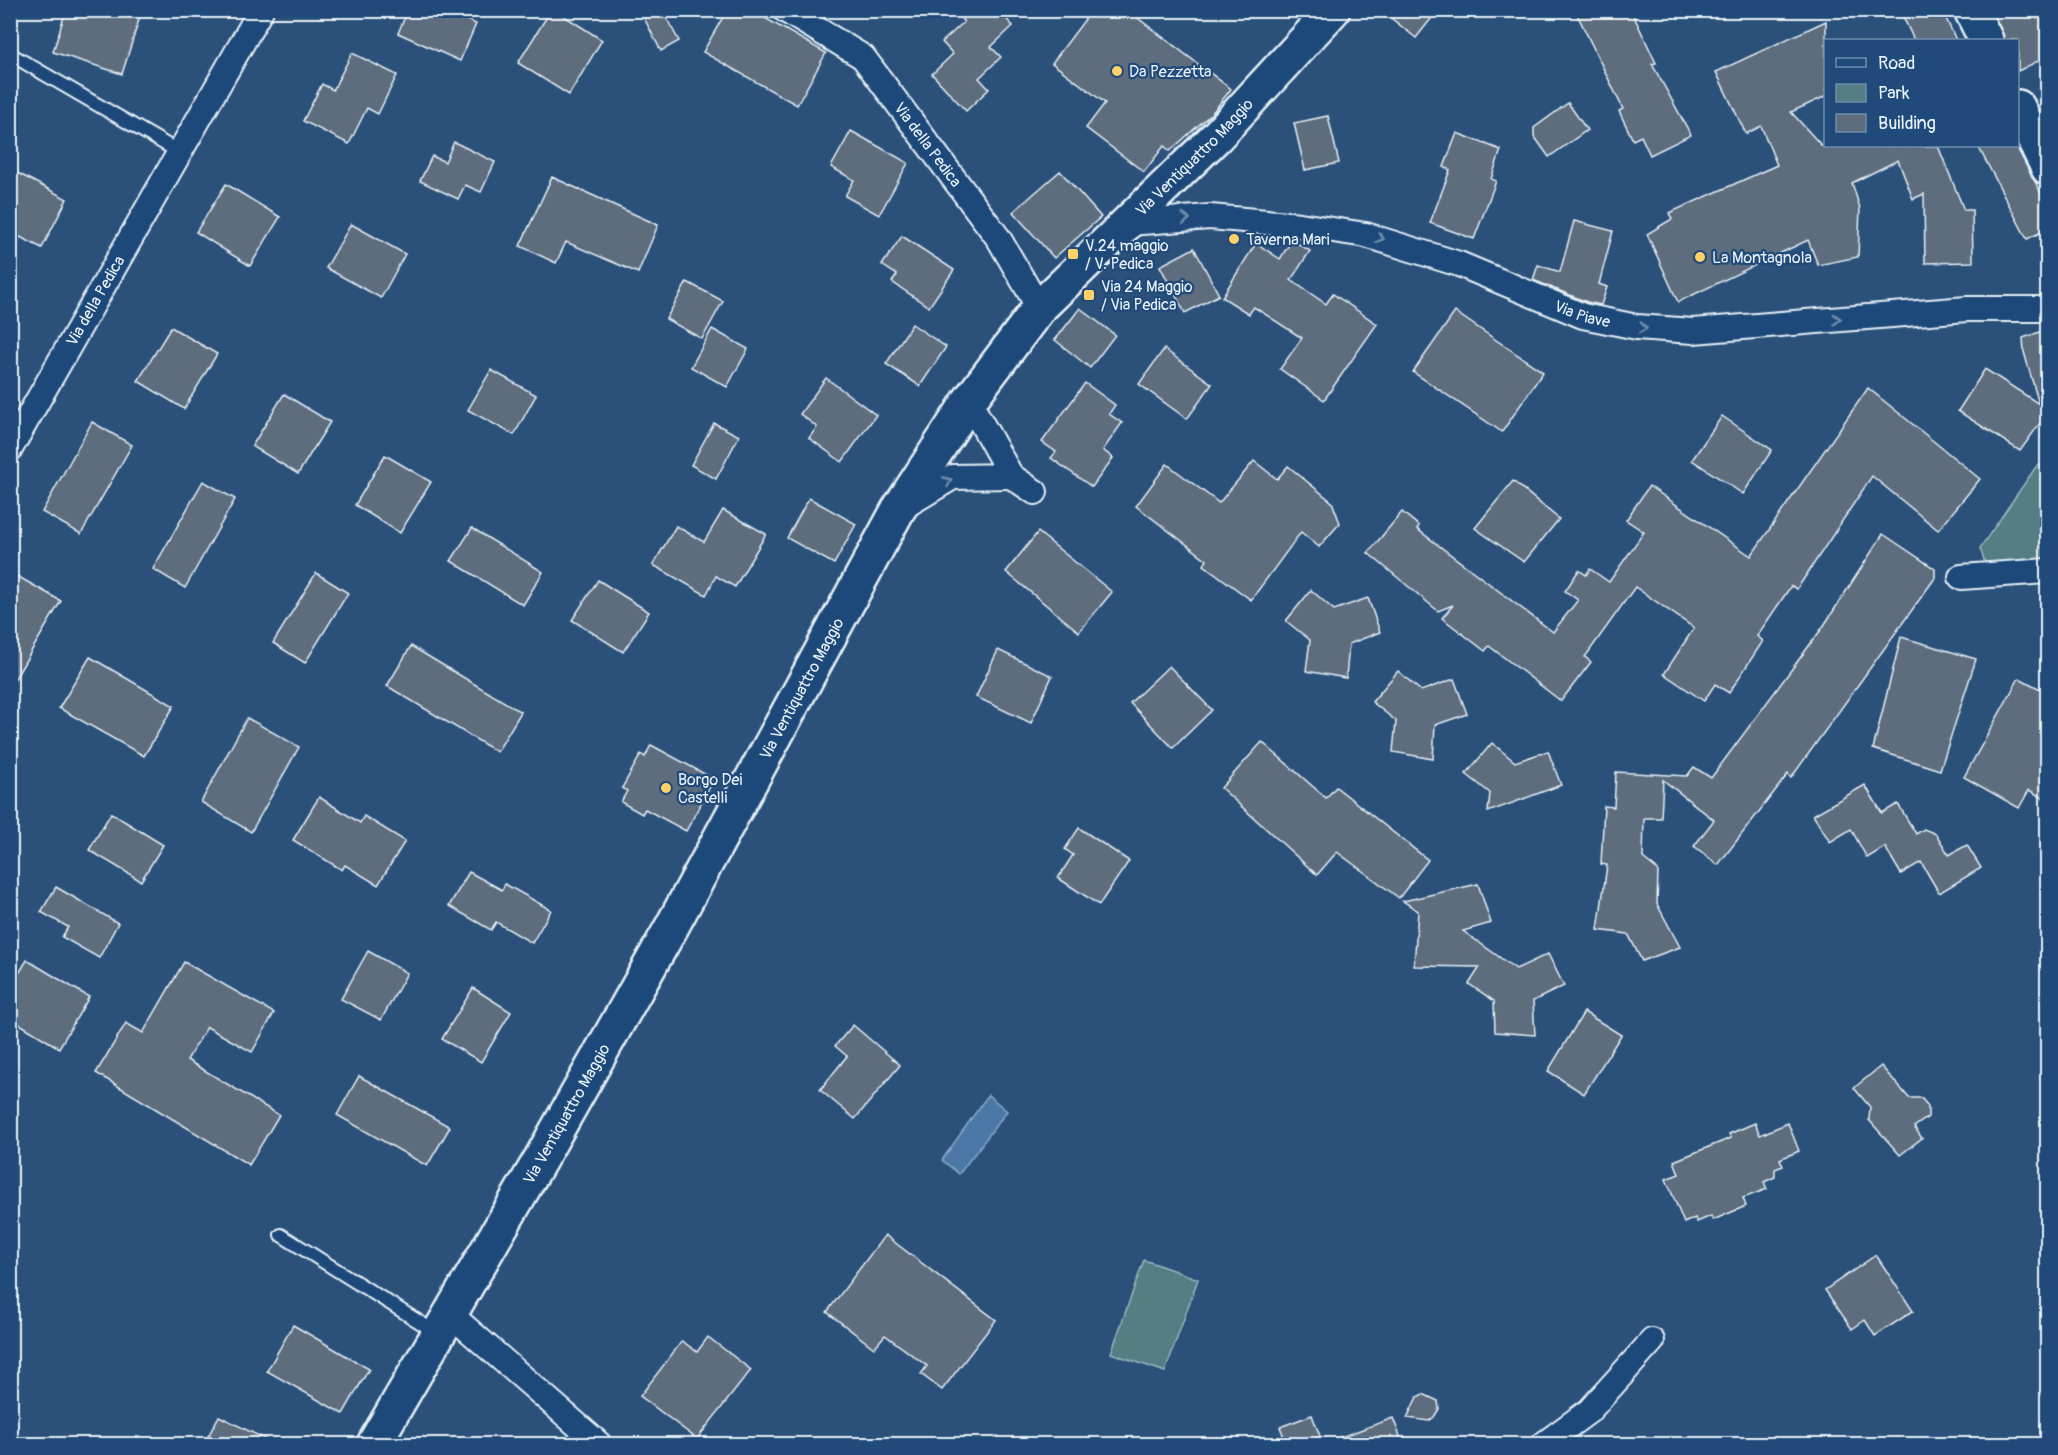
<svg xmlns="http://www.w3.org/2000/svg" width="2058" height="1455" font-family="Pangolin,sans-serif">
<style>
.green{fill:#547d84;stroke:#9eb7be;stroke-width:1.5}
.water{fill:#4c78a7;stroke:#8aa8c7;stroke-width:1.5}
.building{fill:#5d6d7d;stroke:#e8f1f8;stroke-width:1.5}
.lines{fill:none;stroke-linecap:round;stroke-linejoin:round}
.lane-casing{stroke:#e8f1f8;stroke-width:16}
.street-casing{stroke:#e8f1f8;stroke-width:28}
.secondary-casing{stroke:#e8f1f8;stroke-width:38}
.lane{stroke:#1f4a7a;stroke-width:12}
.street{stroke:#1f4a7a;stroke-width:24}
.secondary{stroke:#1f4a7a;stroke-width:33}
.oneway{stroke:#6f8dac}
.poi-dot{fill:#ffd166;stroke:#1f4a7a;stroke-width:2}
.labels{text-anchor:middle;stroke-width:4.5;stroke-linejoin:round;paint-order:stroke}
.poi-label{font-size:16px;fill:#e8f1f8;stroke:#1f4a7a;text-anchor:start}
.street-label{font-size:16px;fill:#e8f1f8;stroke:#1f4a7a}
</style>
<rect width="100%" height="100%" fill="#2b517b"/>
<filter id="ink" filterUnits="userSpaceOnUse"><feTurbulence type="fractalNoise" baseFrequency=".0167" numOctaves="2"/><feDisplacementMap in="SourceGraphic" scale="12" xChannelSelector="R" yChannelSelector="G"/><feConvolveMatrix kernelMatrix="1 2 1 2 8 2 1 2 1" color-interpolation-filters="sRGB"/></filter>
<g filter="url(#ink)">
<!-- green -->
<g class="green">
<polygon points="2038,464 2047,467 2047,571 1989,575 1980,548"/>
<polygon points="1144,1260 1198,1279 1165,1372 1111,1353"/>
</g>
<!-- water -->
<polygon class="water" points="988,1095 1007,1111 959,1174 942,1160"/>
<!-- building -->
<g class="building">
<polygon points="66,10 142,10 122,74 53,52"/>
<polygon points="408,10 446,10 476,24 460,61 398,33"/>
<polygon points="551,10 555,10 602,40 569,95 518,63"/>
<polygon points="640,10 662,10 679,41 661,51"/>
<polygon points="727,10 751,10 826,53 797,105 703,52"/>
<polygon points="953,10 998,10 1013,26 991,47 1001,57 979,78 989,89 966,111 932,74 953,54 942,42 964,22"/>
<polygon points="1092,10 1127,10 1231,89 1212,113 1170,151 1164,146 1144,172 1086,128 1105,103 1052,63"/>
<polygon points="1381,10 1438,10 1416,38"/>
<polygon points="1575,10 1631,10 1656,63 1652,64 1691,135 1650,155 1641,136 1633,140 1619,111 1623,109"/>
<polygon points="1900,10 1942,10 1956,40 1914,40"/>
<polygon points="1992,10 2035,10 2039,18 2048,13 2048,56 2018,71 2018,40 2005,40"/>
<polygon points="1826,21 1826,96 1791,112 1822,146 1938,146 1964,210 1972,210 1973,262 1925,263 1924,194 1913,199 1898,160 1852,183 1860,208 1858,257 1818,265 1808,240 1678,302 1647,234 1672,219 1669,213 1777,165 1761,126 1746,134 1716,72"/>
<polygon points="352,53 397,75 378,114 367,108 349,144 303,121 322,84 333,90"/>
<polygon points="1568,103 1587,130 1549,157 1534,136 1534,128"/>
<polygon points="1328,116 1339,163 1305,170 1294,123"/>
<polygon points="851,131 908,163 879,215 845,196 854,180 831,167"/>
<polygon points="1457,133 1501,150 1491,179 1496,181 1474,239 1430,223 1450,170 1444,167"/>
<polygon points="454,142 495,162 481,192 465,185 458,199 420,181 432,156 445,162"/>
<polygon points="1978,146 2016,146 2048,206 2048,229 2027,239"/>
<polygon points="10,169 67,199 42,248 10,232"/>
<polygon points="1060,171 1101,217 1054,258 1013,212"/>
<polygon points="552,177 658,225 638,273 566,242 556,263 520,246"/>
<polygon points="226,184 280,217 250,266 196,232"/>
<polygon points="1574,221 1613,231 1599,284 1607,287 1601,305 1587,302 1533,280 1538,265 1560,272"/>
<polygon points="351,224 405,254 381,298 326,268"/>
<polygon points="902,236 954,270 929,307 892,282 897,275 882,265"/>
<polygon points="1292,240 1310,251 1291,280 1326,304 1333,294 1377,324 1324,400 1280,369 1302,338 1254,307 1249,314 1222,297 1256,243 1280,259"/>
<polygon points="1194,248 1219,295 1185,313 1160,266"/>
<polygon points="687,282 723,301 702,339 666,319"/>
<polygon points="1080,308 1115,335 1090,368 1055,340"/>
<polygon points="1455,312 1543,372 1502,432 1413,372"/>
<polygon points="912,324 946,347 920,386 886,364"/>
<polygon points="171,327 217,354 184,409 138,381"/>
<polygon points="712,329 748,349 727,387 691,367"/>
<polygon points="2048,329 2048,412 2020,451 1958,411 1985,369 2039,404 2024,352 2023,338"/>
<polygon points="1164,349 1212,384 1187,419 1139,384"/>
<polygon points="491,370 536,395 514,435 468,410"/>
<polygon points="826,378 876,415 842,462 809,438 817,427 800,414"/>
<polygon points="1085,383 1115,405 1109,414 1122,423 1103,450 1113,458 1092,487 1051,458 1056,452 1042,442"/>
<polygon points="1868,388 1980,479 1938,530 1872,476 1797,589 1791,586 1757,636 1763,641 1729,693 1715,684 1704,701 1664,674 1694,628 1635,587 1585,657 1591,662 1561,701 1489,646 1485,651 1442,618 1453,605 1438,611 1368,553 1402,512 1419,526 1417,529 1553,632 1578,600 1565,591 1579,570 1586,575 1590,569 1609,582 1644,532 1626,520 1649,486 1751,556"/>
<polygon points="284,394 330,422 298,474 252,446"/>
<polygon points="1722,416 1772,450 1743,494 1692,460"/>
<polygon points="92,422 132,445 81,534 42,512"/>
<polygon points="714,423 739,436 716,479 691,465"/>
<polygon points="385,455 431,482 400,533 355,505"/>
<polygon points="1254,461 1277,479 1288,466 1332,502 1340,523 1319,547 1301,532 1251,600 1204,565 1207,560 1136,506 1167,464 1219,503"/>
<polygon points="203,481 235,499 185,588 153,569"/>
<polygon points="1513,481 1559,519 1524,562 1475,528"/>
<polygon points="809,498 856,524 834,564 787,538"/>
<polygon points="723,510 766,534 735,587 716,576 706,595 653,565 676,526 704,542"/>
<polygon points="472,528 543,572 523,605 451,561"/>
<polygon points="1038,532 1112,592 1079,632 1006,572"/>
<polygon points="1883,534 1935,569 1935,578 1791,778 1788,774 1718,865 1694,846 1714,820 1663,780 1661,818 1644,818 1643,858 1658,870 1657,904 1680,947 1642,961 1628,934 1598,930 1607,865 1601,864 1604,806 1614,807 1616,772 1687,776 1694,767 1711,778 1823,627"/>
<polygon points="10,572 61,601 10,687"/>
<polygon points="316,573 348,593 305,663 273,643"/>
<polygon points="598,580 649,612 623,652 572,620"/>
<polygon points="1311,590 1334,610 1368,598 1380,632 1349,644 1346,678 1306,671 1310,640 1286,621"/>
<polygon points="1901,637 1976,659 1940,770 1873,749"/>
<polygon points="411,646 521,712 497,752 387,686"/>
<polygon points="998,650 1052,676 1031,723 976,697"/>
<polygon points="90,657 174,706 144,756 59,708"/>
<polygon points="1169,666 1212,710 1173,748 1130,703"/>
<polygon points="1398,671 1421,691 1454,679 1467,714 1435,725 1433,759 1393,752 1396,721 1372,702"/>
<polygon points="2019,678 2048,693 2048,801 2029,790 2019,808 1964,777"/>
<polygon points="247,718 299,747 251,832 201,802"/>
<polygon points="1262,742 1326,798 1336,787 1428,860 1399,898 1337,852 1317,875 1221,788"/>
<polygon points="1492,743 1515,762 1548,751 1561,785 1488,812 1490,793 1466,774"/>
<polygon points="651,745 714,779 686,831 645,809 642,814 621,802 627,791 622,788 641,754 645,757"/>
<polygon points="1865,785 1882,813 1898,804 1916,834 1924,829 1936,834 1949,855 1967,845 1981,868 1939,893 1921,862 1901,874 1885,847 1867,858 1851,829 1830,842 1813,815"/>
<polygon points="319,797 360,823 364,816 405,841 378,885 345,865 342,870 293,840"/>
<polygon points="111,813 163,845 141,881 89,850"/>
<polygon points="1079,828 1129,861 1099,905 1058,878 1073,855 1065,849"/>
<polygon points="469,872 502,890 505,884 551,910 532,943 496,922 491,930 449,906"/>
<polygon points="1478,884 1491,923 1463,931 1516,969 1548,954 1564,986 1533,1001 1535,1035 1495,1032 1494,1001 1469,984 1480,967 1414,966 1418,911 1403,901"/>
<polygon points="56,887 118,923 99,958 62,937 68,927 41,912"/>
<polygon points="368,951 407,973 381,1020 341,999"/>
<polygon points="27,960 89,997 59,1048 10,1018 10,988"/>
<polygon points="184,962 274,1013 252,1052 207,1027 187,1060 279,1115 249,1165 96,1073 126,1023 143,1033"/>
<polygon points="473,988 511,1012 481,1062 442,1039"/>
<polygon points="1584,1012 1621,1035 1584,1094 1548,1071"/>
<polygon points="853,1025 900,1065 855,1119 820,1090 847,1056 835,1046"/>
<polygon points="1881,1066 1909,1098 1921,1098 1928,1106 1928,1117 1914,1127 1922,1138 1900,1155 1869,1120 1870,1107 1854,1088"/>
<polygon points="359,1076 450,1127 427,1166 337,1115"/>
<polygon points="1755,1123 1760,1135 1788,1123 1799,1151 1780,1159 1783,1166 1775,1169 1775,1177 1764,1182 1767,1189 1743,1198 1746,1206 1713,1220 1711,1216 1697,1222 1695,1218 1684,1223 1666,1179 1679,1174 1674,1161 1731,1138 1729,1134"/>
<polygon points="885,1235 996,1320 942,1390 921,1374 927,1366 885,1335 874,1348 827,1312"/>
<polygon points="1876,1255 1913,1311 1875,1336 1865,1320 1852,1329 1825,1290"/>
<polygon points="293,1325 369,1369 343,1414 267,1371"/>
<polygon points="708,1337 751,1370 697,1439 640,1396 682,1341 697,1352"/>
<polygon points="1423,1394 1438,1401 1439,1409 1434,1417 1429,1421 1407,1418 1417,1397"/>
<polygon points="1312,1415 1323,1444 1287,1444 1280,1427"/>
<polygon points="219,1416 275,1444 204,1444"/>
<polygon points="1393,1418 1403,1444 1327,1444 1327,1442"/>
</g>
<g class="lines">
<!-- lane casing -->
<g class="lane-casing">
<g id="lane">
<polyline points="10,54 179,152"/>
<polyline points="281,1235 437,1333"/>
</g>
</g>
<!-- street casing -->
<g class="street-casing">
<g id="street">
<path id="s1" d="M785,10L863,57L999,239L1039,308"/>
<path id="s2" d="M1128,223L1210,217L1300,225L1366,235L1459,264L1583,316L1637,327L1693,331L1967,309H2048"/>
<path id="s3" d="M10,449L261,10"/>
<polyline points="1011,476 1035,492"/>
<polyline points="903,507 953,477 1011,476 969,401"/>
<polyline points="1961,577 2048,571"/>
<polyline points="450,1314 599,1444"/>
<polyline points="1544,1444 1589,1411 1652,1341"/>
</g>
</g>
<!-- secondary casing -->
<g class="secondary-casing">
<g id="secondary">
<polyline points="1971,10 1986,40"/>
<polyline points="2018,107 2048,168"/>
<path id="s4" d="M374,1444L540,1160L670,930L898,510L969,401L1039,308L1217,136L1333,10"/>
</g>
</g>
<!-- lane -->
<use href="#lane" class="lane"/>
<!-- street -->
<use href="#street" class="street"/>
<!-- secondary -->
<use href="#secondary" class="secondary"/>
</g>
<!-- one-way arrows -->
<defs><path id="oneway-chevron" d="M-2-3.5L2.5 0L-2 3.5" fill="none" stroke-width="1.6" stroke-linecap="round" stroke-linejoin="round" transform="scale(1.5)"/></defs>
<g class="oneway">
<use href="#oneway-chevron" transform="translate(1186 219) rotate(-4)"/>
<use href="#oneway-chevron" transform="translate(1380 238) rotate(13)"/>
<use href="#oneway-chevron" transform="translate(1837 319) rotate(-4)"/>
<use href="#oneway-chevron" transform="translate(1643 328) rotate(7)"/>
<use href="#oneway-chevron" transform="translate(948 481) rotate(-24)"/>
</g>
</g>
<!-- markers -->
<g class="poi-dot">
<circle cx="1117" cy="71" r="6"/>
<circle cx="1234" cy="239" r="6"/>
<rect x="1067" y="248" width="12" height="12" rx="3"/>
<circle cx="1700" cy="257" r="6"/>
<rect x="1083" y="289" width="12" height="12" rx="3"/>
<circle cx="666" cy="788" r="6"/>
</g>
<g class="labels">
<!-- poi labels -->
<g class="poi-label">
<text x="1129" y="77">Da Pezzetta</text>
<text x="1246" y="245">Taverna Mari</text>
<text x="1085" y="251">V.24 maggio<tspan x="1085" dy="18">/ V. Pedica</tspan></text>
<text x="1712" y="263">La Montagnola</text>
<text x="1101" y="292">Via 24 Maggio<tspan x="1101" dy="18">/ Via Pedica</tspan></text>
<text x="678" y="785">Borgo Dei<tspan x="678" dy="18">Castelli</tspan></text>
</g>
<!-- street labels -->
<g class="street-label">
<text dy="6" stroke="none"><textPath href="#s1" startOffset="200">Via della Pedica</textPath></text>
<text dy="6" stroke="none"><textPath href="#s4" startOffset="1534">Via Ventiquattro Maggio</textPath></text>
<text dy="6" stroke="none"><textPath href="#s3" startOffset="171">Via della Pedica</textPath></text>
<text dy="6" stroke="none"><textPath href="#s2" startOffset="470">Via Piave</textPath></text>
<text dy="6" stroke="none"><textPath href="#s4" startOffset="868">Via Ventiquattro Maggio</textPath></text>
<text dy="6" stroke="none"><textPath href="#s4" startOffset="382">Via Ventiquattro Maggio</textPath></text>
</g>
</g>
<!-- margin -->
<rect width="2058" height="1455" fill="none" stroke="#1f4a7a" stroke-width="36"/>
<rect x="18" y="18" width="2022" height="1419" fill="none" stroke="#e8f1f8" stroke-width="2" filter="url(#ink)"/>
<!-- legend -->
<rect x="1824" y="39" width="195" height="108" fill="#1f4a7a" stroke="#6f8dac" stroke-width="1.5"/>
<rect x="1836" y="58" width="30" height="9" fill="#1f4a7a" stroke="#6f8dac" stroke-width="1.5"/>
<text x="1878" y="69" font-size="18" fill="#e8f1f8">Road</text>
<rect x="1836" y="84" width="30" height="18" fill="#547d84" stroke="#6f8dac" stroke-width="1.5"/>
<text x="1878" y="99" font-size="18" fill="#e8f1f8">Park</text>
<rect x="1836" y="114" width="30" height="18" fill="#5d6d7d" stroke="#6f8dac" stroke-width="1.5"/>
<text x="1878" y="129" font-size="18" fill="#e8f1f8">Building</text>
</svg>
